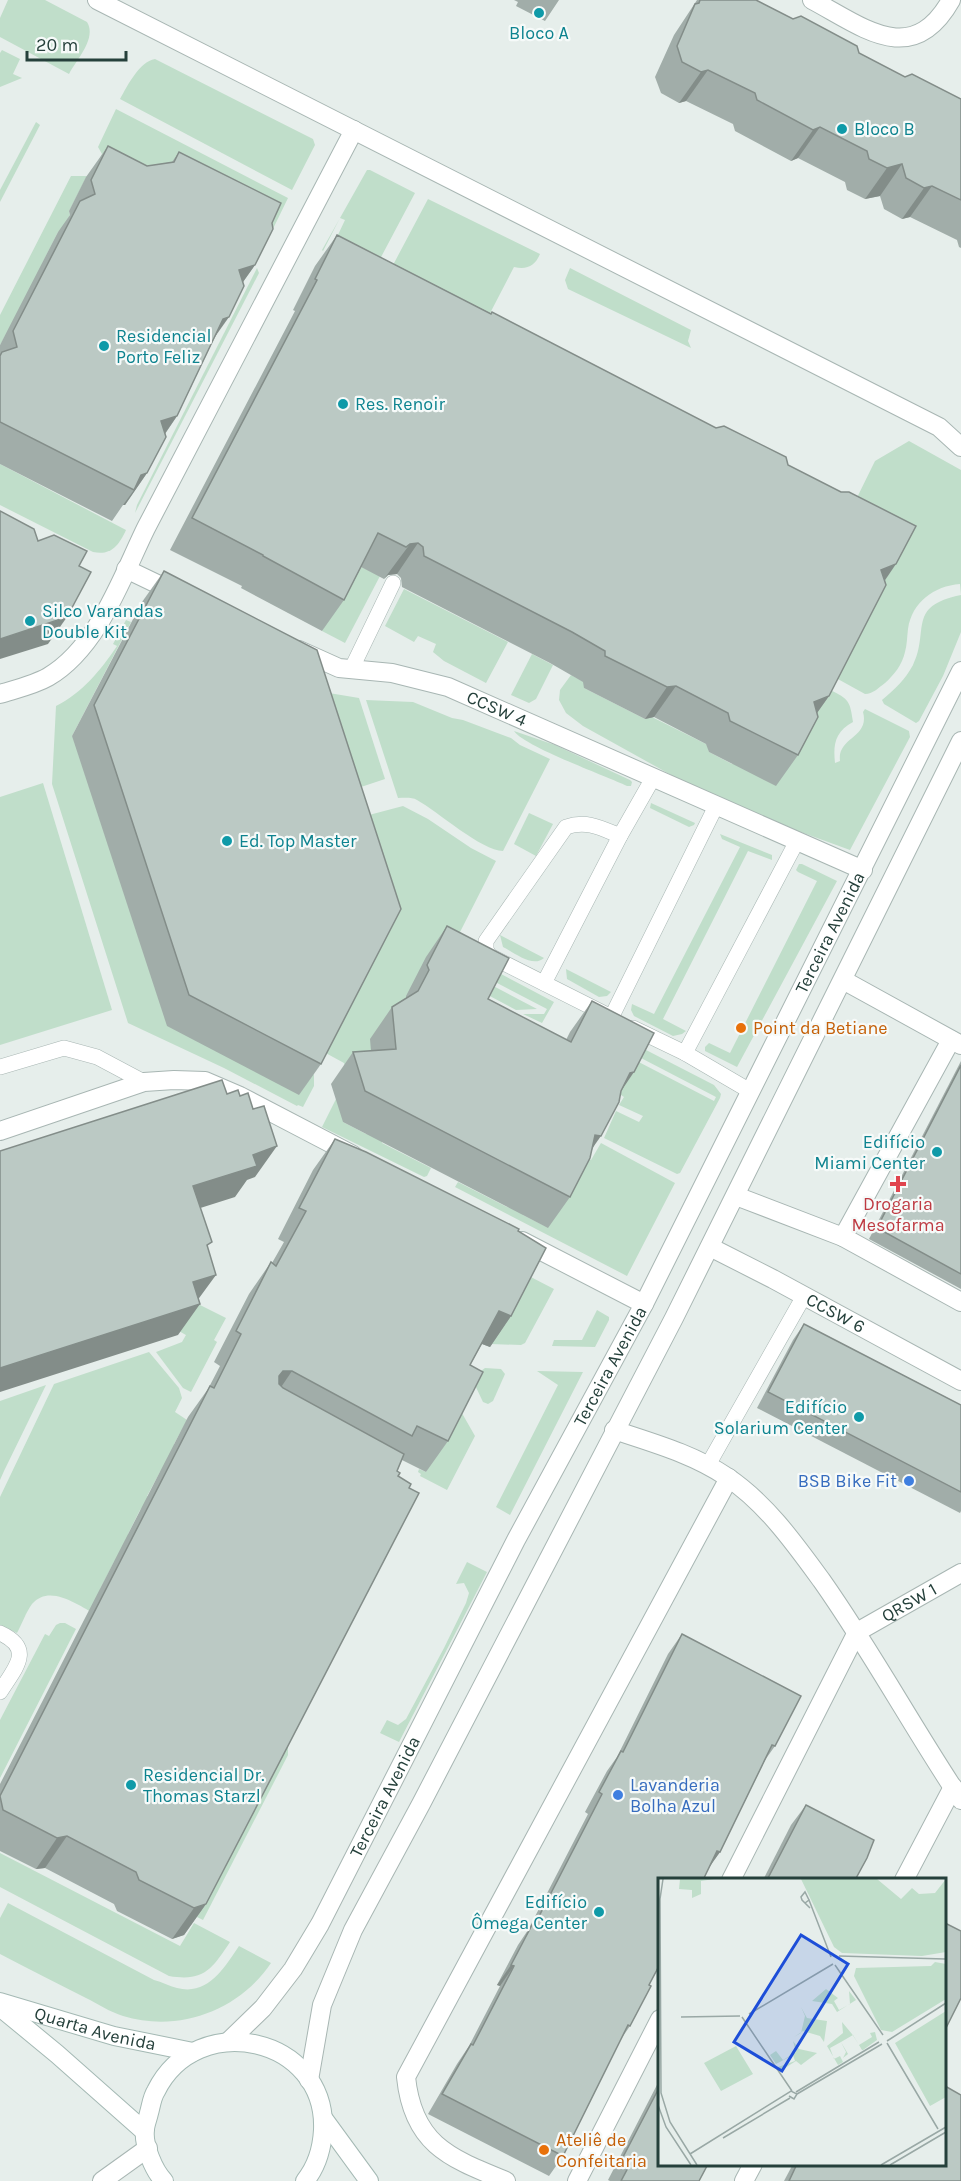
<svg xmlns="http://www.w3.org/2000/svg" width="961" height="2181" font-family="Karla,sans-serif">
<style>
.green{fill:#c0deca}
.lines{fill:none;stroke-linecap:round;stroke-linejoin:round}
.service-casing{stroke:#a8b6b3;stroke-width:16}
.minor-casing{stroke:#a8b6b3;stroke-width:20}
.tertiary-casing{stroke:#a8b6b3;stroke-width:20}
.secondary-casing{stroke:#a4b9b4;stroke-width:20}
.service{stroke:#fff;stroke-width:15}
.minor{stroke:#fff;stroke-width:18}
.tertiary{stroke:#fff;stroke-width:18}
.secondary{stroke:#fff;stroke-width:18}
.wall{fill:#a1ada9}
.shaded-wall{fill:#838d89}
.building{fill:#bbc9c4;stroke:#838d89;stroke-width:1.5}
.culture-dot{fill:#0f9aa8;stroke:#f6faf9;stroke-width:2}
.food-dot{fill:#e8710a;stroke:#f6faf9;stroke-width:2}
.health-dot{fill:#e0444e;stroke:#f6faf9;stroke-width:2}
.shop-dot{fill:#3f7fe0;stroke:#f6faf9;stroke-width:2}
.labels{text-anchor:middle;stroke-width:4.5;stroke-linejoin:round;paint-order:stroke}
.culture-label{font-size:18px;fill:#0d838f;stroke:#f6faf9;text-anchor:start}
.street-label{font-size:18px;fill:#25403b;stroke:#f6faf9}
.food-label{font-size:18px;fill:#c56008;stroke:#f6faf9;text-anchor:start}
.health-label{font-size:18px;fill:#be3a42;stroke:#f6faf9}
.shop-label{font-size:18px;fill:#366cbe;stroke:#f6faf9;text-anchor:end}
.inset-road{fill:none;stroke:#99a8a5;stroke-width:1.5}
.view{fill:#1d4ed8;fill-opacity:0.15;stroke:#1d4ed8;stroke-width:3}
.inset-edge{fill:none;stroke:#25403b;stroke-width:3}
</style>
<rect width="100%" height="100%" fill="#e6eeeb"/>
<!-- green -->
<g class="green">
<path d="M8,0H45L87,22C97,38 77,59 69,74L0,37V18Z"/>
<polygon points="2,50 20,59 13,74 22,78 0,87 0,53"/>
<path d="M155,59L313,139L315,145L292,190L120,99C128,85 139,62 155,59Z"/>
<polygon points="116,109 288,198 268,239 92,175 102,154 98,147"/>
<polygon points="36,122 40,125 0,202 0,190"/>
<polygon points="367,170 370,170 415,193 371,276 329,254 345,220 340,218 323,251 322,250"/>
<polygon points="71,176 87,176 69,211 70,215 62,230 58,232 42,264 43,268 0,345 0,315"/>
<path d="M428,199L540,254C535,266 527,270 514,267L474,344L384,282Z"/>
<polygon points="257,268 259,273 135,513 137,505"/>
<polygon points="570,268 691,330 688,341 691,348 568,289 565,280"/>
<path d="M909,441L961,470V632L943,676L919,721L916,723L884,704L882,700C895,689 905,680 913,665C930,631 906,606 961,595L960,584C934,586 912,602 908,629C907,637 907,645 905,652C902,665 894,675 885,683C878,688 873,694 865,694L836,678L845,522L875,461Z"/>
<path d="M0,464L126,530C119,545 111,556 93,552L0,505Z"/>
<polygon points="357,565 380,576 345,643 322,631"/>
<polygon points="404,589 508,642 486,683 444,661 433,652 436,644 418,636 414,642 385,626"/>
<path d="M126,620L131,622L72,736L314,1075V1086L303,1107L298,1105L297,1106L224,1068L128,1023L52,784L56,706C82,693 101,670 117,646L113,644Z"/>
<polygon points="532,654 553,665 536,699 529,703 511,695"/>
<path d="M571,675L584,682V688L645,719L650,716L708,745L709,752L732,764L795,745L830,690C849,699 850,701 853,722C835,732 833,744 835,763L840,761C837,737 870,738 863,712L865,709L909,731L910,737L850,850L787,827L682,781L583,726L566,713L559,700L560,690Z"/>
<polygon points="323,692 359,698 385,779 358,788"/>
<path d="M366,700L413,702L452,718L463,720L511,738L520,745L550,759L503,851C482,851 437,811 417,800C412,797 404,798 398,798Z"/>
<path d="M514,731L555,745L630,780L632,782L631,786H627C604,775 525,747 514,731Z"/>
<polygon points="43,783 112,1010 0,1045 0,797"/>
<polygon points="651,803 695,823 694,825 689,827 650,808"/>
<polygon points="403,806 428,819 471,848 496,861 457,938 486,966 554,1002 542,1023 523,1014 544,1014 547,1009 457,962 459,968 537,1009 516,1010 486,994 407,1001 343,1122 366,1134 370,1132 382,1138 382,1143 431,1168 427,1176 424,1177 322,1127 346,1079 347,1072 344,1063 322,1051 369,815"/>
<polygon points="529,813 553,824 536,856 514,844"/>
<polygon points="720,834 772,855 772,860 748,851 663,1019 686,1031 682,1034 673,1036 634,1016 631,1010 632,1004 654,1014 740,847 722,839"/>
<polygon points="799,864 802,864 837,881 737,1067 705,1051 705,1047 709,1043 730,1053 817,881 798,872 796,870"/>
<path d="M500,935L544,958C533,968 515,953 503,947Z"/>
<polygon points="566,969 611,992 607,996 599,997 567,979"/>
<polygon points="591,1032 615,1034 714,1085 721,1094 720,1098 680,1173 677,1174 604,1138 616,1111 639,1122 643,1116 619,1105 624,1097 618,1093 631,1058 714,1101 716,1097"/>
<polygon points="601,1143 675,1183 627,1276 455,1187 458,1182 507,1207 522,1209 523,1215 545,1226 585,1156 591,1160"/>
<polygon points="525,1274 554,1289 525,1343 521,1345 491,1344 524,1279"/>
<polygon points="192,1301 226,1318 214,1340 217,1342 191,1392 183,1388 156,1352 182,1342 186,1335 177,1330"/>
<polygon points="597,1310 609,1317 609,1320 595,1347 552,1346 554,1340 582,1340"/>
<path d="M149,1352L179,1388L182,1398L175,1412L187,1420L174,1444L187,1451L160,1472L147,1496L152,1499L140,1510L128,1534L139,1541L114,1562L100,1589L97,1615C79,1606 50,1583 32,1604C26,1612 22,1624 17,1633L0,1625V1497L54,1384Z"/>
<polygon points="485,1368 501,1369 505,1374 493,1401 488,1404 483,1402 474,1383 481,1371"/>
<polygon points="537,1371 583,1372 510,1515 496,1507 558,1385"/>
<polygon points="46,1385 4,1471 0,1480 0,1401"/>
<polygon points="459,1408 475,1436 447,1490 420,1476 421,1474 418,1472 419,1469 426,1472"/>
<polygon points="467,1562 487,1572 399,1742 380,1733 387,1720 398,1725 406,1719 444,1648 466,1603 469,1593 464,1583 456,1584"/>
<polygon points="60,1623 65,1623 76,1629 0,1778 0,1720 45,1634 49,1636 56,1625"/>
<polygon points="285,1743 288,1748 288,1755 203,1920 195,1916"/>
<path d="M0,1853L180,1946L194,1923L230,1942C212,1969 204,1982 169,1976L0,1887Z"/>
<path d="M8,1903L154,1980C162,1982 169,1986 177,1988C208,1996 224,1968 239,1946L271,1963C239,2011 178,2033 123,2016C110,2012 98,2004 86,1998C57,1983 28,1969 0,1954V1918Z"/>
</g>
<g class="lines">
<!-- service casing -->
<g class="service-casing">
<g id="service">
<polyline points="351,670 393,583"/>
<polyline points="544,983 620,836 653,778"/>
<path d="M607,1015L490,956L486,950V941L566,827C587,820 601,828 620,836"/>
<polyline points="611,1018 716,806"/>
<polyline points="633,1028 685,1053 750,1091"/>
<polyline points="685,1053 797,841"/>
<polyline points="0,1067 64,1048 97,1057 144,1082"/>
<polyline points="708,1465 804,1296"/>
<path d="M0,1633C35,1649 15,1668 0,1692"/>
</g>
</g>
<!-- minor casing -->
<g class="minor-casing">
<g id="minor">
<path d="M812,0C863,27 912,69 951,0"/>
<polyline points="126,569 176,593"/>
<path id="s1" d="M299,650L339,668L392,673L448,687L863,870"/>
<path d="M0,694C16,689 34,685 48,677C98,648 122,577 146,528L354,130"/>
<polyline points="843,980 961,1045"/>
<polyline points="0,1131 144,1082 174,1080 205,1081 240,1096 353,1155"/>
<polyline points="736,1196 843,1237 961,1302"/>
<polyline points="843,1237 951,1040"/>
<polyline points="522,1241 644,1304"/>
<path id="s2" d="M710,1247L773,1279L961,1381"/>
<path d="M614,1430C653,1443 693,1454 727,1477C766,1503 795,1544 822,1581C872,1652 913,1728 961,1800"/>
<path id="s3" d="M731,1880L857,1632L961,1573"/>
<polyline points="904,1880 953,1787"/>
<path d="M506,2181C450,2158 413,2145 406,2077L729,1478"/>
<polyline points="577,2181 660,2019"/>
<polyline points="744,2181 753,2164"/>
</g>
</g>
<!-- tertiary casing -->
<g class="tertiary-casing">
<g id="tertiary">
<polyline points="97,0 939,427 961,447"/>
<path id="s4" d="M229,2041L263,2008L293,1969L320,1924L516,1540L644,1304L961,671"/>
<polyline points="309,2080 322,2005 353,1930 421,1804 674,1318 961,741"/>
<polyline points="102,2181 148,2148"/>
</g>
</g>
<!-- secondary casing -->
<g class="secondary-casing">
<g id="secondary">
<path id="s5" d="M0,2002L114,2036L193,2052"/>
<polyline points="0,2007 57,2054 144,2131"/>
<polyline points="323,2118 369,2181"/>
<path d="M164,2181C154,2171 143,2145 145,2130C145,2125 148,2118 149,2113C151,2106 152,2097 156,2091C197,2008 327,2037 323,2130C322,2149 317,2166 305,2181"/>
</g>
</g>
<!-- service -->
<use href="#service" class="service"/>
<!-- minor -->
<use href="#minor" class="minor"/>
<!-- tertiary -->
<use href="#tertiary" class="tertiary"/>
<!-- secondary -->
<use href="#secondary" class="secondary"/>
</g>
<!-- wall -->
<g class="wall">
<polygon points="514,0 559,0 545,21 516,6 518,2"/>
<polygon points="697,0 756,0 905,77 961,99 961,248 959,247 957,240 910,217 902,219 884,209 880,196 865,199 847,190 845,182 798,158 791,161 735,131 733,124 686,101 679,103 661,93 655,77 674,35"/>
<polygon points="108,146 147,166 172,162 179,152 272,223 255,265 243,282 215,337 177,416 165,434 147,473 125,505 123,505 112,521 0,464 0,345 58,232 70,215 69,211 86,177"/>
<polygon points="337,235 788,465 885,580 829,696 817,713 798,755 776,786 709,752 706,744 654,717 645,719 584,688 583,682 550,663 402,587 401,578 397,574 388,575 384,579 361,567 344,600 322,631 241,588 242,586 170,550 295,311 293,310 315,266"/>
<polygon points="164,571 321,1064 299,1095 167,1026 72,736 142,602"/>
<polygon points="447,926 488,999 566,1040 570,1032 592,1001 621,1091 592,1150 570,1197 548,1228 343,1122 331,1084 353,1052 371,1051 370,1039 392,1007 406,998 406,996 426,957"/>
<polygon points="961,1061 961,1289 869,1239"/>
<polygon points="335,1139 518,1231 511,1316 490,1347 482,1344 470,1365 448,1441 426,1472 402,1460 206,1904 184,1935 172,1939 117,1911 114,1904 45,1868 36,1869 0,1851 0,1784 188,1417 208,1389 220,1366 214,1362 249,1294 271,1262 272,1263 284,1242 278,1239 313,1170"/>
<polygon points="804,1324 961,1405 961,1511 960,1513 757,1408 793,1340"/>
<polygon points="682,1634 775,1746 765,1760 720,1852 708,1868 649,1985 630,2026 621,2039 563,2156 549,2176 428,2114 457,2064 469,2046 500,1986 497,1985 518,1945 528,1930 588,1814 585,1812 607,1771 617,1757 668,1654"/>
<polygon points="806,1805 855,1880 763,1880 791,1825"/>
<polygon points="660,2079 660,2164 699,2181 610,2181 608,2180"/>
<polygon points="793,2164 945,2164 961,2181 784,2181"/>
</g>
<!-- shaded-wall -->
<g class="shaded-wall">
<polygon points="708,70 686,101 679,103 701,72"/>
<polygon points="820,127 798,158 791,161 813,130"/>
<polygon points="902,164 880,196 865,199 887,168"/>
<polygon points="932,186 910,217 902,219 924,188"/>
<polygon points="255,265 233,296 239,270"/>
<polygon points="229,317 207,348 223,319"/>
<polygon points="177,416 155,448 161,421"/>
<polygon points="147,473 125,505 123,505 134,490 141,475"/>
<polygon points="418,543 397,574 388,575 384,579 410,544"/>
<polygon points="896,564 875,595 881,570"/>
<polygon points="67,617 48,644 0,659 0,639"/>
<polygon points="676,686 654,717 645,719 667,687"/>
<polygon points="829,696 807,727 814,702"/>
<polygon points="634,1072 613,1103 630,1073"/>
<polygon points="595,1135 601,1136 579,1167"/>
<polygon points="277,1146 255,1177 247,1180 235,1197 172,1217 193,1186 253,1155"/>
<polygon points="216,1275 194,1305 200,1304 178,1335 0,1392 0,1368 193,1282"/>
<polygon points="499,1311 511,1316 490,1347 477,1342"/>
<polygon points="283,1371 292,1371 271,1402 279,1376"/>
<polygon points="67,1836 45,1868 36,1869 57,1838"/>
<polygon points="717,1851 720,1852 706,1872"/>
<polygon points="206,1904 184,1935 172,1939 194,1908"/>
<polygon points="511,1965 514,1966 500,1986 497,1985"/>
</g>
<!-- building -->
<g class="building">
<polygon points="700,0 756,0 793,19 801,16 857,46 859,53 905,77 912,74 961,99 961,200 932,186 924,188 906,178 902,164 887,168 869,159 867,151 820,127 813,130 757,100 755,93 708,70 701,72 682,62 677,46 695,4 699,3"/>
<polygon points="108,146 147,166 174,162 179,152 281,203 272,223 273,229 255,265 239,270 244,286 229,317 223,319 177,416 161,421 166,437 147,473 141,475 134,490 0,422 0,356 2,352 17,347 13,331 80,201 95,194 91,180"/>
<polygon points="337,235 491,314 492,312 716,428 724,426 786,457 788,465 841,492 849,492 916,526 896,564 881,570 886,585 829,696 814,702 818,717 798,755 730,721 728,713 676,686 667,687 605,656 605,651 572,632 424,556 423,547 418,543 410,544 406,547 378,533 344,600 263,556 263,555 192,518 317,280 315,279"/>
<polygon points="0,511 34,529 38,541 54,535 87,551 79,566 91,572 67,617 0,639"/>
<polygon points="164,571 317,650 401,909 321,1064 189,995 94,705"/>
<polygon points="447,926 509,958 488,999 571,1042 592,1001 654,1033 634,1072 630,1073 621,1091 619,1102 601,1136 595,1135 590,1158 570,1197 365,1091 353,1052 396,1049 392,1007 418,991 429,970 427,965"/>
<polygon points="961,1065 961,1274 877,1228"/>
<polygon points="222,1080 227,1094 238,1090 240,1096 248,1093 253,1109 264,1106 277,1146 253,1155 257,1166 193,1186 212,1242 207,1245 216,1275 193,1282 200,1304 0,1368 0,1151"/>
<polygon points="335,1139 366,1152 519,1229 518,1231 546,1248 511,1316 499,1311 470,1365 483,1372 448,1441 417,1426 412,1436 292,1371 283,1371 279,1376 279,1384 283,1388 404,1454 397,1471 400,1473 398,1476 411,1484 409,1488 419,1493 206,1904 194,1908 139,1880 136,1872 67,1836 57,1838 3,1810 0,1796 210,1386 214,1388 241,1334 236,1331 271,1262 276,1266 306,1211 299,1208"/>
<polygon points="804,1324 961,1405 961,1492 768,1392"/>
<polygon points="682,1634 801,1696 775,1746 772,1745 720,1852 717,1851 703,1880 660,1880 660,1964 649,1985 651,1986 630,2026 628,2025 563,2156 442,2094 471,2044 473,2045 514,1966 511,1965 532,1925 534,1926 602,1794 599,1792 621,1751 623,1752"/>
<polygon points="806,1805 874,1840 867,1858 855,1880 767,1880"/>
<polygon points="945,1923 961,1931 961,1998 945,2030"/>
<polygon points="660,2086 660,2164 708,2164 699,2181 621,2181 630,2164 622,2159"/>
<polygon points="945,2086 961,2095 961,2181 789,2181 797,2164 945,2164"/>
</g>
<!-- markers -->
<g class="culture-dot">
<circle cx="539" cy="13" r="6"/>
<circle cx="842" cy="129" r="6"/>
<circle cx="104" cy="346" r="6"/>
<circle cx="343" cy="404" r="6"/>
<circle cx="30" cy="621" r="6"/>
<circle cx="227" cy="841" r="6"/>
<circle cx="937" cy="1152" r="6"/>
<circle cx="859" cy="1417" r="6"/>
<circle cx="131" cy="1785" r="6"/>
<circle cx="599" cy="1912" r="6"/>
</g>
<g class="food-dot">
<circle cx="741" cy="1028" r="6"/>
<circle cx="544" cy="2150" r="6"/>
</g>
<path class="health-dot" d="M895 1175h6v6h6v6h-6v6h-6v-6h-6v-6h6z"/>
<g class="shop-dot">
<circle cx="909" cy="1481" r="6"/>
<circle cx="618" cy="1795" r="6"/>
</g>
<g class="labels">
<!-- culture labels -->
<g class="culture-label">
<text x="539" y="39" text-anchor="middle">Bloco A</text>
<text x="854" y="135">Bloco B</text>
<text x="116" y="342">Residencial<tspan x="116" dy="21">Porto Feliz</tspan></text>
<text x="355" y="410">Res. Renoir</text>
<text x="42" y="617">Silco Varandas<tspan x="42" dy="21">Double Kit</tspan></text>
<text x="239" y="847">Ed. Top Master</text>
<text x="925" y="1148" text-anchor="end">Edifício<tspan x="925" dy="21">Miami Center</tspan></text>
<text x="847" y="1413" text-anchor="end">Edifício<tspan x="847" dy="21">Solarium Center</tspan></text>
<text x="143" y="1781">Residencial Dr.<tspan x="143" dy="21">Thomas Starzl</tspan></text>
<text x="587" y="1908" text-anchor="end">Edifício<tspan x="587" dy="21">Ômega Center</tspan></text>
</g>
<!-- street labels -->
<g class="street-label">
<text dy="6" stroke="none"><textPath href="#s1" startOffset="208">CCSW 4</textPath></text>
<text dy="6" stroke="none"><textPath href="#s4" startOffset="1264">Terceira Avenida</textPath></text>
<text dy="6" stroke="none"><textPath href="#s2" startOffset="142">CCSW 6</textPath></text>
<text dy="6" stroke="none"><textPath href="#s4" startOffset="778">Terceira Avenida</textPath></text>
<text dy="6" stroke="none"><textPath href="#s3" startOffset="338">QRSW 1</textPath></text>
<text dy="6" stroke="none"><textPath href="#s4" startOffset="292">Terceira Avenida</textPath></text>
<text dy="6" stroke="none"><textPath href="#s5" startOffset="99">Quarta Avenida</textPath></text>
</g>
<!-- food labels -->
<g class="food-label">
<text x="753" y="1034">Point da Betiane</text>
<text x="556" y="2146">Ateliê de<tspan x="556" dy="21">Confeitaria</tspan></text>
</g>
<!-- health labels -->
<g class="health-label">
<text x="898" y="1210">Drogaria<tspan x="898" dy="21">Mesofarma</tspan></text>
</g>
<!-- shop labels -->
<g class="shop-label">
<text x="897" y="1487">BSB Bike Fit</text>
<text x="630" y="1791" text-anchor="start">Lavanderia<tspan x="630" dy="21">Bolha Azul</tspan></text>
</g>
</g>
<!-- overview -->
<g transform="translate(658 1878)">
<rect width="288" height="288" fill="#e6eeeb"/>
<path d="M22,1H56L43,3V16L34,20V12L21,11ZM143,1H219L243,21L254,10L261,16L277,15L288,1V74L264,78L184,75L176,69ZM277,84L288,86V121L234,154L223,152L196,98L198,90L273,88ZM168,111L180,120L176,123L181,132L192,126L191,113L198,122L179,134L174,126L154,123ZM143,129L149,140L169,143L166,164L162,158L145,153L136,159L143,155L147,138ZM288,133V219L272,228L237,165ZM184,144L194,156L201,167L214,159L212,155L217,154L219,162L205,172H204L195,157L183,164L190,176L185,180L188,174L183,164L172,170L176,181L182,178L185,184L180,187L169,168L185,155ZM135,163L141,171L159,175L143,187L138,183L122,193L120,189L137,183L135,177L118,186L112,177L118,173L125,182L138,174ZM78,168L95,196L63,213L46,185Z" fill="#c0deca"/>
<path class="inset-road" d="M5,1L2,21L3,215L12,244L39,287M151,22L173,79M147,25L151,22L147,14L143,19L144,22L152,30M181,78L287,81M177,87L225,157M91,136L175,86M23,139L82,138M84,139L134,213M229,163L288,125M229,165L280,251M138,214L221,164M139,216L224,166M0,227L8,249L33,287M65,260L132,220M32,276L133,213L139,216L136,221L131,218M223,287L288,249M232,287L288,254"/>
<path class="view" d="M143,57L190,86L124,193L76,164Z"/>
<rect width="288" height="288" class="inset-edge"/>
</g>
<!-- scale -->
<path d="M27 51v9h99v-9" fill="none" stroke="#25403b" stroke-width="3"/>
<text x="36" y="51" font-size="18" fill="#25403b" stroke="#f6faf9" stroke-width="4.5" paint-order="stroke">20 m</text>
</svg>
